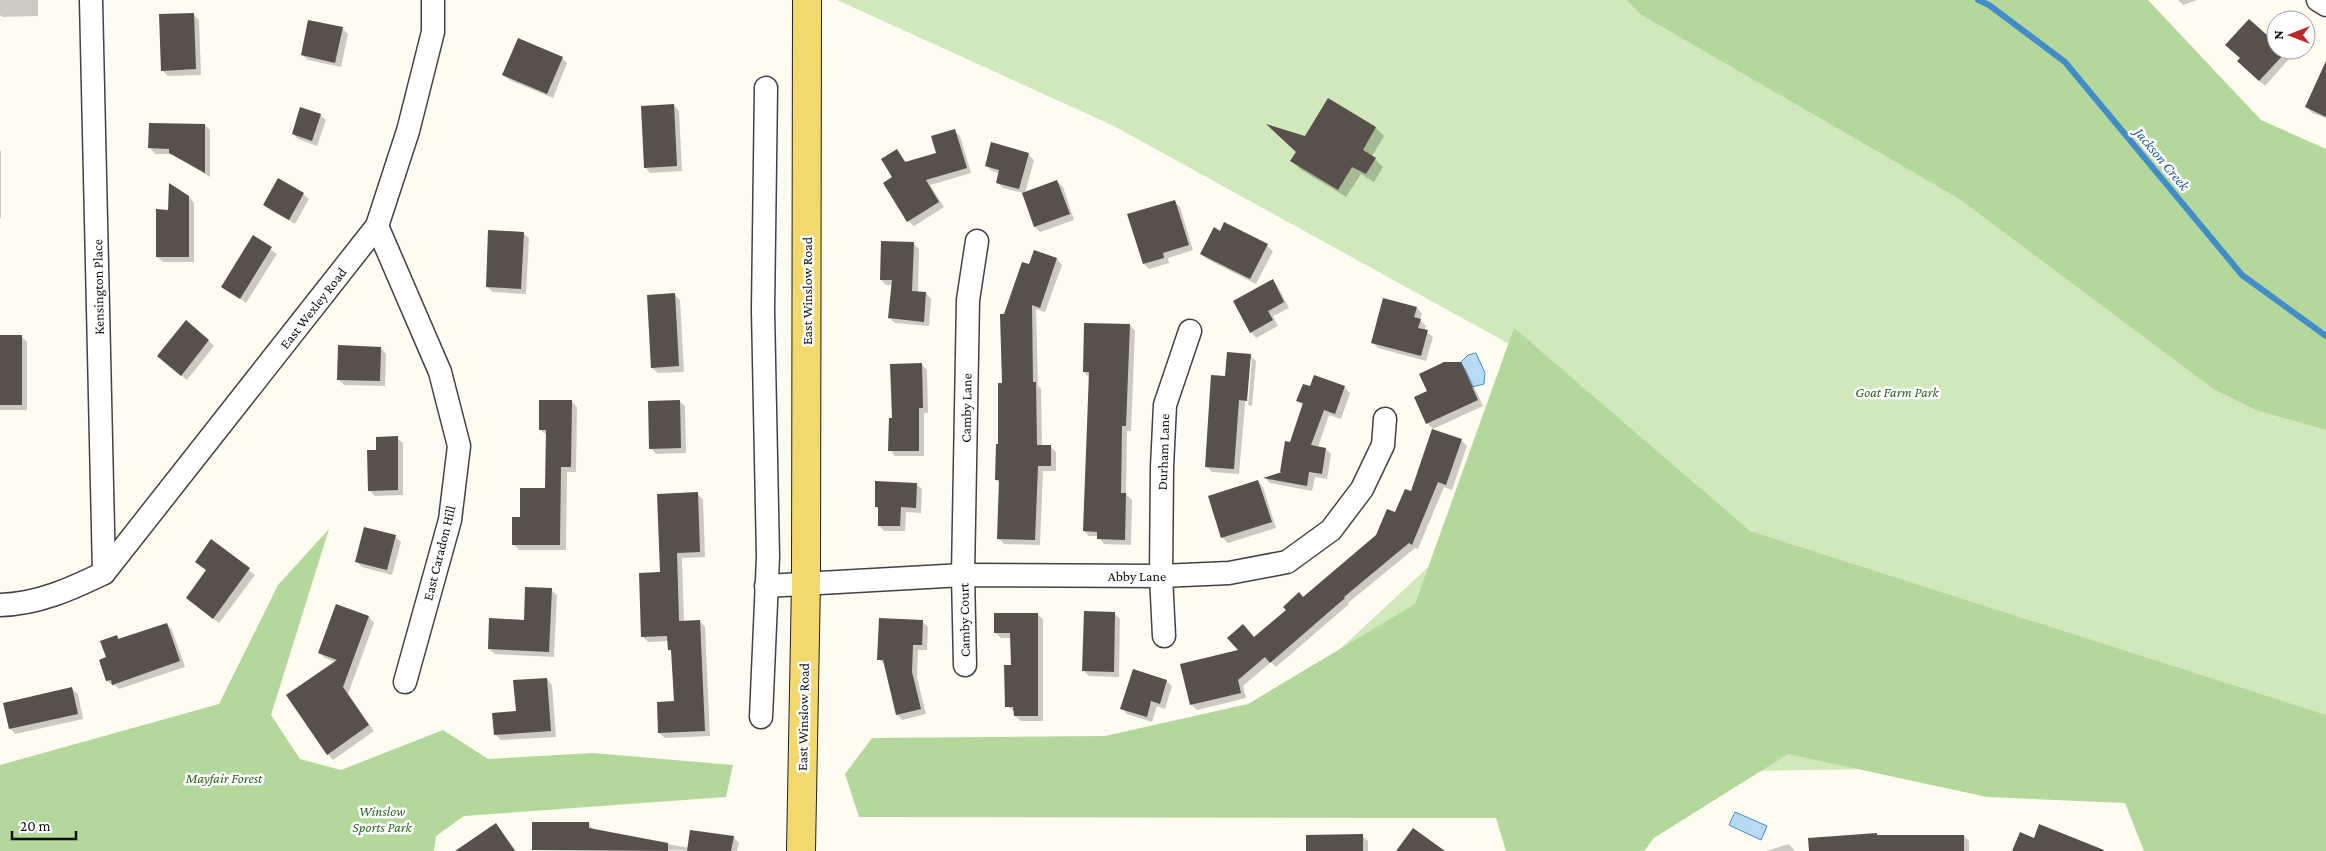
<svg xmlns="http://www.w3.org/2000/svg" width="2326" height="851" font-family="'Crimson Pro',serif">
<style>
.green{fill:#d0e8bb}
.forest{fill:#b4d89b}
.water{fill:#b8daf4;stroke:#428cc8}
.shadow{fill:#0003}
.lines{fill:none;stroke-linecap:round;stroke-linejoin:round}
.stream{stroke:#428cc8;stroke-width:6}
.building{fill:#57504b}
.minor-casing{stroke:#424242;stroke-width:25}
.major-casing{stroke:#202020;stroke-width:30}
.minor{stroke:#fff;stroke-width:22}
.major{stroke:#f2d86d;stroke-width:28}
.labels{text-anchor:middle;stroke-width:5;stroke-linejoin:round;paint-order:stroke}
.street-label{font-size:14px;fill:#0f0f0f;stroke:#fff}
.park-label{font-size:14px;font-style:italic;fill:#2c6421;stroke:#fff}
.water-label{font-size:15px;font-style:italic;fill:#1d5e9c;stroke:#fff}
</style>
<rect width="100%" height="100%" fill="#fefcf1"/>
<!-- green -->
<polygon class="green" points="837,0 2016,0 2326,269 2326,811 2281,763 1132,780 1282,703 1439,557 1522,351 1114,126"/>
<!-- forest -->
<g class="forest">
<polygon points="1627,0 2148,0 2261,120 2326,149 2326,430 2256,410 2215,390 1958,198 1640,14"/>
<polygon points="1514,328 1750,531 2326,715 2326,851 2144,851 2125,803 1987,797 1788,754 1654,838 1644,851 1506,851 1496,818 859,817 845,774 872,738 1105,736 1248,704 1415,604"/>
<polygon points="329,529 271,715 300,759 341,770 443,730 488,759 593,753 733,765 726,797 464,816 436,836 434,851 0,851 0,765 219,704 278,585"/>
</g>
<!-- water -->
<g class="water">
<polygon points="1476,353 1485,373 1484,384 1472,387 1461,362 1468,355"/>
<polygon points="1735,812 1767,826 1761,840 1729,825"/>
</g>
<!-- shadow -->
<g class="shadow">
<polygon points="0,0 38,0 38,16 2,17 0,15"/>
<polygon points="2178,0 2197,0 2183,5"/>
<polygon points="194,15 199,20 201,75 168,76 162,70"/>
<polygon points="342,28 348,34 341,67 308,60 302,55"/>
<polygon points="2276,45 2276,50 2282,50 2290,58 2265,86 2244,67"/>
<polygon points="562,58 567,63 553,98 509,80 504,75"/>
<polygon points="2326,75 2326,118 2312,113 2307,107"/>
<polygon points="1328,99 1376,128 1384,136 1372,156 1383,167 1374,182 1361,174 1346,197 1300,169 1292,161"/>
<polygon points="674,105 679,111 682,171 650,173 645,167"/>
<polygon points="320,115 326,120 317,146 298,139 293,134"/>
<polygon points="205,125 210,130 210,177 172,154 155,154 150,148"/>
<polygon points="955,131 960,136 971,173 930,185 944,207 914,226 908,221 894,178 897,151 907,163 938,154"/>
<polygon points="0,150 1,151 1,218 0,218"/>
<polygon points="1028,154 1034,160 1025,193 1057,181 1063,187 1074,220 1040,232 1035,227 1023,193 1003,188 997,182 1000,174 992,171 986,166"/>
<polygon points="303,194 309,199 295,224 270,210 264,205"/>
<polygon points="189,197 194,203 194,262 163,262 157,257 170,211"/>
<polygon points="1174,201 1180,207 1193,250 1168,258 1169,263 1149,269 1144,264"/>
<polygon points="1225,224 1267,246 1273,251 1256,284 1207,259 1201,254 1221,233"/>
<polygon points="523,233 529,238 526,294 493,292 487,287"/>
<polygon points="253,237 277,254 246,303 223,286"/>
<polygon points="914,244 919,249 918,292 926,293 931,299 929,326 895,323 889,318 892,285 886,285 881,280"/>
<polygon points="1035,252 1057,259 1062,265 1045,312 1036,309 1038,386 1041,389 1042,446 1050,446 1056,452 1056,471 1043,471 1040,545 1004,544 999,539 1001,484 996,480 1003,384 1005,315"/>
<polygon points="1273,281 1278,287 1289,308 1273,316 1278,326 1256,338 1251,332"/>
<polygon points="674,294 680,300 684,372 658,373 652,368"/>
<polygon points="1417,308 1422,313 1420,320 1426,326 1424,330 1433,337 1426,361 1378,348 1373,343"/>
<polygon points="1130,325 1135,331 1131,431 1127,431 1126,494 1132,500 1131,545 1104,544 1098,536 1089,536 1084,531 1090,378 1084,372"/>
<polygon points="0,336 21,336 27,342 27,410 0,410"/>
<polygon points="209,341 214,346 187,380 164,362"/>
<polygon points="381,348 386,354 385,386 344,385 338,379"/>
<polygon points="1250,356 1256,361 1252,406 1248,405 1252,359 1249,359 1239,474 1212,472 1206,466 1226,377"/>
<polygon points="1460,363 1466,369 1483,406 1433,429 1427,423 1428,391"/>
<polygon points="921,364 927,370 928,413 924,413 924,456 895,456 890,450 893,419"/>
<polygon points="1344,387 1350,393 1341,419 1329,415 1318,447 1326,449 1331,454 1327,479 1315,477 1312,491 1270,483 1266,479 1283,473 1282,472 1303,406 1298,401 1311,388"/>
<polygon points="571,401 577,407 576,472 567,472 566,550 519,550 513,544 521,519 546,489 547,435 540,430"/>
<polygon points="679,401 685,406 686,453 656,454 651,448"/>
<polygon points="397,438 403,443 403,495 375,496 369,490 377,452"/>
<polygon points="1461,440 1467,446 1452,490 1444,487 1418,549 1415,548 1348,603 1349,604 1276,667 1271,662 1243,686 1246,698 1197,710 1192,705 1240,651 1377,536 1411,493"/>
<polygon points="1258,481 1263,487 1276,528 1228,543 1222,537"/>
<polygon points="916,484 922,489 921,513 906,512 905,531 884,531 879,525 879,510 876,506"/>
<polygon points="697,494 703,499 705,557 682,558 684,622 700,621 705,627 710,736 665,738 659,733 675,702 673,653 669,650 669,641 648,642 642,636 661,573"/>
<polygon points="395,536 401,542 392,575 362,567 357,562"/>
<polygon points="212,541 255,575 219,623 193,603 207,571"/>
<polygon points="551,590 557,595 554,657 495,654 489,649 525,621"/>
<polygon points="337,605 369,617 374,623 348,694 374,731 333,760 328,754 336,662 325,658 320,653"/>
<polygon points="1037,614 1043,619 1043,721 1021,721 1015,716 1015,712 1007,706 1012,666 1012,638 1001,638 995,632"/>
<polygon points="1115,614 1120,619 1119,677 1089,676 1084,671"/>
<polygon points="923,622 928,627 927,650 918,650 917,678 926,714 902,720 897,714 886,665 878,659"/>
<polygon points="167,624 172,630 185,667 119,689 115,685 113,686 107,681 100,661 107,658 117,636 120,640"/>
<polygon points="547,679 552,685 556,737 501,740 495,734"/>
<polygon points="1167,681 1172,686 1165,709 1157,706 1152,722 1127,714 1122,708"/>
<polygon points="72,689 78,694 83,719 15,734 10,728"/>
<polygon points="496,824 516,851 457,851"/>
<polygon points="589,824 594,830 689,848 733,837 739,843 737,851 533,849"/>
<polygon points="1877,834 1879,837 1964,836 1969,841 1969,851 1829,851"/>
<polygon points="1362,836 1368,841 1368,851 1307,851"/>
<polygon points="1789,844 1795,851 1766,851"/>
</g>
<g class="lines">
<!-- stream -->
<polyline class="stream" points="1978,0 1989,5 2065,62 2242,275 2326,336"/>
</g>
<!-- building -->
<g class="building">
<polygon points="194,13 196,69 161,71 159,14"/>
<polygon points="2249,19 2276,43 2276,50 2286,52 2259,81 2237,61 2240,58 2225,45"/>
<polygon points="308,20 343,27 335,63 301,55"/>
<polygon points="518,38 563,57 547,94 502,75"/>
<polygon points="2326,61 2326,117 2305,107"/>
<polygon points="1328,98 1376,127 1363,150 1376,158 1366,174 1352,167 1338,190 1290,161 1296,152 1266,124 1305,136"/>
<polygon points="674,104 677,166 644,168 641,106"/>
<polygon points="300,107 321,114 312,141 292,134"/>
<polygon points="149,123 205,124 205,173 169,153 169,149 148,148"/>
<polygon points="955,129 967,168 926,180 939,202 907,222 883,183 892,177 881,159 897,149 905,162 936,153 931,136"/>
<polygon points="991,142 1029,153 1019,189 996,183 999,170 985,166"/>
<polygon points="278,178 304,193 289,220 263,205"/>
<polygon points="1057,180 1070,214 1034,227 1022,193"/>
<polygon points="169,183 189,196 189,257 156,257 156,209 168,210"/>
<polygon points="1175,200 1189,245 1163,253 1164,258 1143,264 1127,214"/>
<polygon points="1224,222 1268,244 1250,279 1200,254 1214,227 1220,231"/>
<polygon points="488,230 524,232 521,289 486,287"/>
<polygon points="253,235 272,247 240,299 221,287"/>
<polygon points="881,241 914,242 912,291 926,292 924,322 888,318 892,280 880,280"/>
<polygon points="1034,250 1057,258 1040,308 1032,305 1033,382 1036,382 1037,445 1051,445 1051,466 1038,466 1035,540 997,539 999,480 995,480 996,444 998,444 998,383 1002,383 1000,314 1004,314 1022,262 1029,264"/>
<polygon points="1273,279 1284,302 1268,311 1273,320 1250,333 1233,301"/>
<polygon points="675,293 679,366 651,368 647,295"/>
<polygon points="1383,298 1417,307 1414,317 1421,319 1418,328 1428,330 1421,356 1371,343"/>
<polygon points="186,320 209,340 181,376 157,356"/>
<polygon points="1084,323 1130,324 1126,426 1122,426 1121,493 1126,493 1125,540 1097,539 1097,532 1083,531 1089,372 1083,372"/>
<rect x="0" y="335" width="22" height="70"/>
<polygon points="338,345 381,347 380,381 337,380"/>
<polygon points="1227,352 1251,354 1247,401 1239,400 1234,469 1205,467 1211,375 1225,376"/>
<polygon points="1444,362 1461,362 1478,400 1426,424 1414,397 1427,391 1419,374"/>
<polygon points="922,363 923,408 919,408 919,451 888,451 889,418 892,418 890,364"/>
<polygon points="1314,375 1345,386 1335,414 1324,410 1311,445 1326,448 1322,474 1309,472 1307,486 1263,478 1282,472 1280,472 1285,441 1290,442 1303,403 1296,401 1303,384 1310,386"/>
<polygon points="539,400 572,400 571,467 561,467 560,545 512,545 512,517 520,517 520,488 545,488 546,430 539,430"/>
<polygon points="680,400 681,448 649,449 648,401"/>
<polygon points="1432,429 1462,439 1446,485 1438,482 1412,545 1409,543 1344,597 1345,598 1270,663 1265,657 1238,680 1241,693 1190,705 1180,664 1238,650 1227,638 1243,624 1254,637 1286,610 1283,607 1299,592 1303,597 1376,535 1387,509 1395,512 1405,489 1411,491"/>
<polygon points="398,436 398,490 368,491 367,450 376,450 376,437"/>
<polygon points="1258,480 1272,522 1221,538 1208,496"/>
<polygon points="875,481 917,483 916,508 901,507 900,526 878,526 878,507 875,507"/>
<polygon points="698,492 700,552 677,553 679,621 700,620 705,731 658,733 657,702 674,701 671,650 668,650 667,636 641,637 639,573 660,572 657,494"/>
<polygon points="364,527 396,535 387,570 355,562"/>
<polygon points="211,539 250,568 213,619 186,598 206,570 195,562"/>
<polygon points="525,587 552,588 549,652 488,649 489,618 524,620"/>
<polygon points="336,604 369,616 343,687 369,725 327,755 286,695 337,660 318,653"/>
<polygon points="1084,611 1115,612 1114,672 1082,671"/>
<polygon points="994,613 1038,613 1038,716 1014,716 1013,707 1005,707 1004,665 1011,665 1010,633 994,633"/>
<polygon points="879,618 923,620 922,645 913,645 912,672 921,709 896,715 883,660 877,660"/>
<polygon points="167,623 180,661 112,685 111,680 106,681 99,660 106,657 100,641 117,635 118,639"/>
<polygon points="1133,669 1167,680 1160,704 1151,701 1147,717 1120,709"/>
<polygon points="547,678 551,731 494,735 492,713 516,711 513,680"/>
<polygon points="72,687 78,714 9,729 3,703"/>
<polygon points="532,822 589,822 589,828 668,843 668,851 532,850"/>
<polygon points="496,823 515,851 455,851"/>
<polygon points="2039,824 2104,850 2104,851 2012,851 2020,832 2034,838"/>
<polygon points="1413,828 1445,851 1396,851"/>
<polygon points="690,830 734,836 731,851 687,851"/>
<polygon points="1877,833 1877,835 1964,835 1964,851 1809,851 1808,838"/>
<polygon points="1363,834 1363,851 1306,851 1306,835"/>
</g>
<g class="lines">
<!-- minor casing -->
<g class="minor-casing">
<g id="minor">
<polyline points="91,0 104,573"/>
<polyline points="2318,0 2326,5"/>
<polyline points="377,226 440,372 459,446 450,520 405,682"/>
<polyline points="766,586 963,575 1161,576 1229,573 1287,562 1331,530 1362,489 1383,445 1385,419"/>
<path d="M0,605C38,604 71,589 104,573L377,226L408,131L433,32V0"/>
<polyline points="1164,636 1161,576 1162,467 1165,405 1190,331"/>
<polyline points="965,665 963,575 968,300 977,241"/>
<polyline points="761,717 768,557 763,310 766,88"/>
</g>
</g>
<!-- major casing -->
<g class="major-casing">
<polyline id="major" points="801,851 806,582 807,0"/>
</g>
<!-- minor -->
<use href="#minor" class="minor"/>
<!-- major -->
<use href="#major" class="major"/>
</g>
<g class="labels">
<!-- street labels -->
<g class="street-label">
<text transform="translate(98 287) rotate(-91)" y="5">Kensington Place</text>
<text transform="translate(807 291) rotate(-90)" y="5">East Winslow Road</text>
<text transform="translate(313 308) rotate(-52)" y="5">East Wexley Road</text>
<text transform="translate(966 408) rotate(-89)" y="5">Camby Lane</text>
<text transform="translate(1163 452) rotate(-88)" y="5">Durham Lane</text>
<text transform="translate(439 553) rotate(-76)" y="5">East Caradon Hill</text>
<text x="1137" y="581">Abby Lane</text>
<text transform="translate(964 620) rotate(-91)" y="5">Camby Court</text>
<text transform="translate(803 717) rotate(-89)" y="5">East Winslow Road</text>
</g>
<!-- park labels -->
<g class="park-label">
<text x="1897" y="397">Goat Farm Park</text>
<text x="224" y="783">Mayfair Forest</text>
<text x="382" y="816">Winslow<tspan x="382" dy="16">Sports Park</tspan></text>
</g>
<!-- water labels -->
<g class="water-label">
<text transform="translate(2162 159) rotate(50)" y="5">Jackson Creek</text>
</g>
</g>
<!-- north arrow -->
<g transform="translate(2291 35) rotate(270)"><circle r="24" fill="#ffffff" stroke="#9f9f9f"/>
<path d="M0-4L9 19L0 12L-9 19Z" fill="#b92c2c"/>
<text y="-8" font-size="14" font-weight="bold" text-anchor="middle" fill="#0f0f0f">N</text>
</g>
<!-- scale -->
<path d="M12 831v8h64v-8" fill="none" stroke="#0f0f0f" stroke-width="2.5"/>
<text x="20" y="831" font-size="15" fill="#0f0f0f" stroke="#ffffff" stroke-width="4" paint-order="stroke">20 m</text>
</svg>
